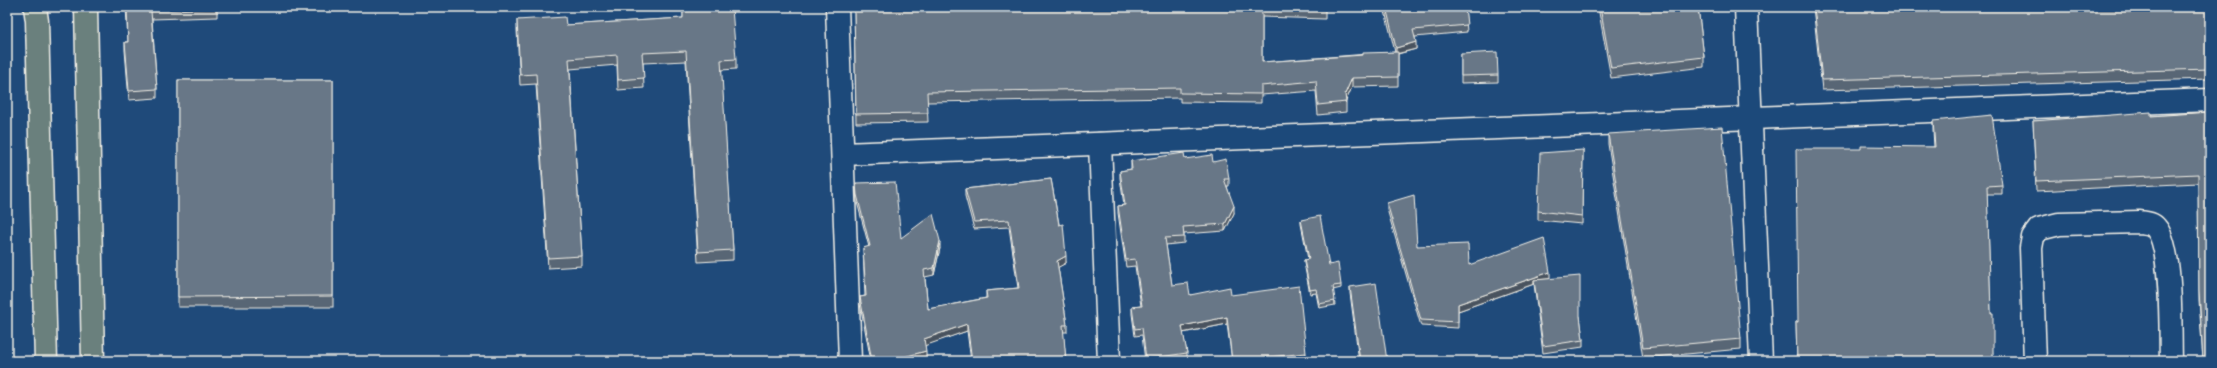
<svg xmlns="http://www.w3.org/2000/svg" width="2217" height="368" font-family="Caveat,sans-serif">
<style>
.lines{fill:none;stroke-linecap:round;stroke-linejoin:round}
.minor-casing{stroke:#f4f1e8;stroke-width:25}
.major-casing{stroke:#f4f1e8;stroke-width:25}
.minor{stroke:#1f4a7a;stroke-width:22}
.major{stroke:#6a807d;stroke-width:22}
.wall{fill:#596674;stroke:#f4f1e8}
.shaded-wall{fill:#48535e;stroke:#f4f1e8}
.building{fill:#677787;stroke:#f4f1e8}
</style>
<rect width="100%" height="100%" fill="#1f4a7a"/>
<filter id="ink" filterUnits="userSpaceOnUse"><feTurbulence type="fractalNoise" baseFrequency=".025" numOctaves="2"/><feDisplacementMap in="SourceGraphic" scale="8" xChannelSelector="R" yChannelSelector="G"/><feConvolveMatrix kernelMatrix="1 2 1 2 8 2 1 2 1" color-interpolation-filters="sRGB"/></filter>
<g filter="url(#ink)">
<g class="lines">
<!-- minor casing -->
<g class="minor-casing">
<g id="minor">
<polyline points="837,7 850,361"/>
<polyline points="1746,7 1761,361"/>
<polyline points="1100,144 1109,361"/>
<polyline points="843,154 2210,100"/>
<path d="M2035,361L2031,248L2033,237L2039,229L2059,224L2140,222C2146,223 2152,223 2156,228C2173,247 2170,333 2171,361"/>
</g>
</g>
<!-- major casing -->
<g class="major-casing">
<g id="major">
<polyline points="35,7 37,21 46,361"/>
<polyline points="86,7 93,361"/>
</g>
</g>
<!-- minor -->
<use href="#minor" class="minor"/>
<!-- major -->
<use href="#major" class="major"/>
</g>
<!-- wall -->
<g class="wall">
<polygon points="126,7 217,7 217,17 152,19 157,89 157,98 129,100 125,50 125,42 128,42"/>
<polygon points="854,7 1325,7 1325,19 1262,17 1262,62 1395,52 1384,7 1465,7 1467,32 1415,37 1416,49 1398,54 1398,86 1352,87 1346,101 1346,112 1318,115 1316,91 1261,95 1261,103 1180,102 1180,98 927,102 928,122 856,123"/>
<polygon points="1598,7 1698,7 1704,57 1704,67 1611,78"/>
<polygon points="1813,7 2210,7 2210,79 1822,90"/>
<polygon points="683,11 736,59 736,69 721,70 733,250 733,260 698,262 686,61 643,63 644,88 618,90 617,65 570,69 582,256 582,266 548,268 536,84 520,85 517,30 517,20 566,25 683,18"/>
<polygon points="1461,54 1498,75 1498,82 1461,83"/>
<rect x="178" y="80" width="155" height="227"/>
<polygon points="2210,112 2210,361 2203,361 2199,300 2198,183 2036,191 2033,121 2151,116"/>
<polygon points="1933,121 2002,185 2002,194 1987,194 1991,313 1993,361 1797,361 1796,322 1798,322 1861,149 1934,147 1933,130"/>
<polygon points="1608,134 1741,339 1741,349 1643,358 1608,144"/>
<polygon points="1583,150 1582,224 1538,220 1538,211"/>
<polygon points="1185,159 1213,162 1229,179 1229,186 1227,186 1234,213 1225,231 1184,234 1184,243 1166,245 1172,285 1190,295 1231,295 1306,353 1306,360 1298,361 1232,361 1227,324 1183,333 1187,353 1187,360 1179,361 1145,361 1142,335 1135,336 1132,314 1132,307 1141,306 1135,266 1126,267 1118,213 1118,206 1124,205 1120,178 1120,171 1131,169 1131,161"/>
<polygon points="1051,179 1066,263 1058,267 1067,325 1067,332 1063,332 1066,361 971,361 967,331 925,345 926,358 914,361 871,361 860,304 860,297 865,296 863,248 869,247 857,202 856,183 901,238 940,248 934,275 925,277 928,309 986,298 986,291 1018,288 1009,227 974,229 965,196 965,189"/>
<polygon points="1387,203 1417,246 1469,265 1550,279 1580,316 1583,340 1583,347 1543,353 1534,284 1458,311 1458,328 1421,326 1387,209"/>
<polygon points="1301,220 1341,285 1341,288 1333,290 1335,305 1319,308 1316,293 1310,294 1304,263 1304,260 1308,259 1301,224"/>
<polygon points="1350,287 1387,361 1359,361 1350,293"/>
</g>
<!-- shaded-wall -->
<g class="shaded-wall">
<polygon points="1416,42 1416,49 1396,54 1396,48"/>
<polygon points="1352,78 1352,87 1345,103 1345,94"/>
<polygon points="1234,206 1234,213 1225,231 1225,224"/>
<polygon points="940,241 940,248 934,275 934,268"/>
<polygon points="1066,256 1066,263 1057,268 1057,261"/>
<polygon points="1550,272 1550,279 1534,280 1534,284 1458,311 1458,304"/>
<polygon points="1227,317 1227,324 1182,333 1182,326"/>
<polygon points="967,324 967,331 924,346 924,339"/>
<polygon points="926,351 926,358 914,361 901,361 900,358"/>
</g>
<!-- building -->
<g class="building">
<polygon points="127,7 217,7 217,8 151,11 157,89 129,91 125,42 128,42"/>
<polygon points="854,7 1325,7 1325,10 1262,8 1262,62 1363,55 1363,53 1398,52 1398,77 1352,78 1345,94 1346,102 1318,105 1316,81 1261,86 1261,94 1180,93 1180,88 927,92 928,113 856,114"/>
<polygon points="1386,7 1465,7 1467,25 1413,30 1416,42 1396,48"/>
<polygon points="1600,7 1698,7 1704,57 1611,68"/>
<polygon points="1814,7 2210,7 2210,69 1822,80"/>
<polygon points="732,8 736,59 721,60 733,250 698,252 686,51 642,53 644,78 618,80 617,55 569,59 582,256 548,258 536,74 520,75 517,20 565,17 566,25 683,18 683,11"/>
<polygon points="1497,52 1498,75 1461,76 1461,54"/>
<polygon points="178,80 333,80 333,296 178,297"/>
<polygon points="2151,112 2151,116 2210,112 2210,361 2203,361 2199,290 2198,174 2036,181 2033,121"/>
<polygon points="1992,115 2002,185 1987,186 1991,313 1993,313 1993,361 1797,361 1796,322 1798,322 1796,149 1861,149 1861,146 1935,147 1933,121"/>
<polygon points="1722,127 1741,339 1643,348 1608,134"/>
<polygon points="1583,150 1582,216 1538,211 1540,153"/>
<polygon points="1184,153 1185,159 1212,155 1213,162 1226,159 1229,179 1224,179 1234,206 1225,224 1183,227 1184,237 1165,238 1172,285 1188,283 1190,295 1230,287 1231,295 1299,286 1306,353 1232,361 1227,317 1182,326 1187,353 1146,359 1142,328 1135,329 1132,307 1142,306 1135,259 1126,260 1118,206 1125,205 1120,171 1132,169 1131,161"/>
<polygon points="1051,179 1059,225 1063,224 1066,256 1057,261 1067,325 1063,325 1066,361 972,361 967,324 924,339 926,351 900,358 901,360 895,361 872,361 860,297 866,296 863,248 870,246 857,195 856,183 895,182 901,238 933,214 940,241 934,268 924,270 928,309 987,298 986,291 1019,288 1009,220 974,222 965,189"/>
<polygon points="1414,195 1417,246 1468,244 1469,265 1544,238 1550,272 1458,304 1458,322 1421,320 1387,203"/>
<polygon points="1320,216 1329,265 1338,263 1341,285 1333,286 1335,301 1319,304 1316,289 1310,290 1304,260 1309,259 1301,220"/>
<polygon points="1580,276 1580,316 1583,340 1543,346 1534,280"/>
<polygon points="1376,283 1387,361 1360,361 1350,287"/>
</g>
</g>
<!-- margin -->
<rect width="2217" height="368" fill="none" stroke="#1f4a7a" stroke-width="24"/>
<rect x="12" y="12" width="2193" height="344" fill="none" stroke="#f4f1e8" stroke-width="1.5" filter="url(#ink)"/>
</svg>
